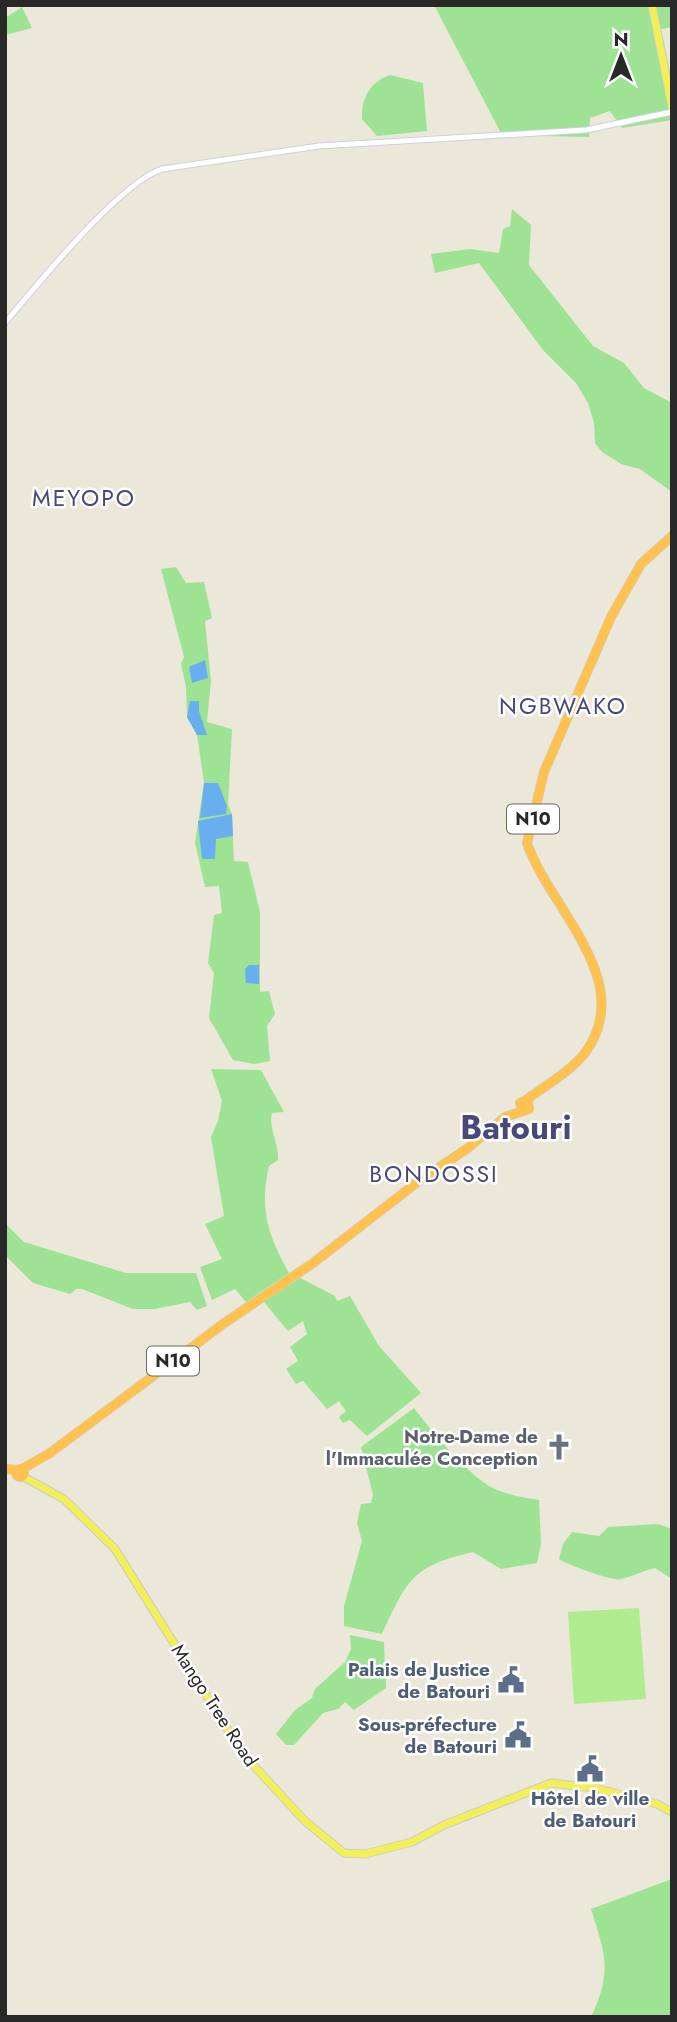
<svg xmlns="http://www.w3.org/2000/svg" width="677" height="2022" font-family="Jost,sans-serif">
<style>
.green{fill:#9ee394}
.pitch{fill:#b0eb8f}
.water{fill:#69aff0}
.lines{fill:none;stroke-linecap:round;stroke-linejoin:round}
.minor-casing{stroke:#cfcfe2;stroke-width:7}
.major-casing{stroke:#cbcbcb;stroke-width:9}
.highway-casing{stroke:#cbcbcb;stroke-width:10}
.minor{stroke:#fff;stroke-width:5}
.major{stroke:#f3f057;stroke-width:7}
.highway{stroke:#ffc250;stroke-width:9}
.labels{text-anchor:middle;stroke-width:5;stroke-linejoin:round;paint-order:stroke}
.shield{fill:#fff;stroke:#686868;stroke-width:2}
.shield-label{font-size:18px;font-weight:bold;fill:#282828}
.worship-label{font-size:19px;font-weight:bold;fill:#5b616d;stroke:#fff;text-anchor:end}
.service-label{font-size:19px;font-weight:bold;fill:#4e5e75;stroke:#fff;text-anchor:end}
.street-label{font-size:19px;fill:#282828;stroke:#fff}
.quarter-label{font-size:23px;letter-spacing:2px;fill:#4a4879;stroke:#fff}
.town-label{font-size:33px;font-weight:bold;fill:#4a4879;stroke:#fff}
</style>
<rect width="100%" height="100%" fill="#ebe7d9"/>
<!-- green -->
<g class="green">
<polygon points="434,5 672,5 672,27 661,29 672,81 672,120 622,128 610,111 590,118 589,137 502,135"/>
<polygon points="22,7 32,28 5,35 5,18"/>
<path d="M390,75L423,83L427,131L377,136L362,119C361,98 370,82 390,75Z"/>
<polygon points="512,209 531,225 529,265 593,346 624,363 644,388 672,403 672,492 640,469 621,464 602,452 595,443 594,423 588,403 576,383 543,350 479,263 435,273 431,254 470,249 499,253 503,229 510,226"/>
<polygon points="176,567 186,583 204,582 212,618 205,621 211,681 207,722 232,729 228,805 232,814 234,861 248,862 260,912 260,992 269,991 275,1014 267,1026 270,1061 254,1064 233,1060 209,1018 214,973 208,963 214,915 222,913 219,886 205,887 195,843 204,782 197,735 187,717 186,687 181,664 184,657 161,569"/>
<path d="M211,1069L261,1070L284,1112L272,1113C268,1127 279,1143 278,1160L269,1166C259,1209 268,1235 289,1273L246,1302L235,1289L212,1300L200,1267L222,1259L205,1224L224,1216L211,1137L218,1121L222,1101Z"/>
<polygon points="5,1223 24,1242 126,1273 196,1273 207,1306 197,1310 190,1302 155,1309 133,1309 82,1289 76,1289 70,1294 33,1283 5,1255"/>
<polygon points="300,1278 335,1296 337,1301 350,1296 379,1346 421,1393 367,1436 350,1420 343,1423 339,1417 346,1411 339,1401 327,1409 303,1381 296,1384 286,1369 298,1361 290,1347 307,1334 303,1321 288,1331 264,1302"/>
<path d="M414,1408C430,1429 468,1475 491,1487C506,1495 523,1497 539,1500L541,1544L537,1563L501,1569L473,1552C412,1566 407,1580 382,1634L344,1626V1606L362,1541L357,1523L361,1504L371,1503L373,1495L361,1447Z"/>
<path d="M658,1524L672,1529V1579L655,1568C643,1571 633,1576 622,1579C614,1582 568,1565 559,1559L563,1544L572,1532L599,1536L608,1527Z"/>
<polygon points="350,1635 384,1642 386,1688 354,1710 345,1702 338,1709 323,1713 294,1745 286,1745 276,1734 295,1710 312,1698 315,1689 345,1662 351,1649"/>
<path d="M672,1879V2017H591C613,1971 605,1954 591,1909Z"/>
</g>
<!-- pitch -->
<polygon class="pitch" points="639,1608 646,1699 574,1704 568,1612"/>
<!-- water -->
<g class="water">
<polygon points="205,660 208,678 192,683 189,667"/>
<polygon points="190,701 199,701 199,711 207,735 197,735 187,717"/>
<polygon points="204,783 218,783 227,806 226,814 200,818"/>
<polygon points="232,814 233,836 216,839 215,859 202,859 198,821"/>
<polygon points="249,965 259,965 259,984 246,983 245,969"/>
</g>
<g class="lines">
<!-- minor casing -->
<g class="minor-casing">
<path id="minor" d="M5,323C37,285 118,184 162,169L319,146L586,130L672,112"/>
</g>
<!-- major casing -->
<g class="major-casing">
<g id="major">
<polyline points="652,5 672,107"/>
<polyline points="22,1476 64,1499 115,1549 243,1754 305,1821 344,1853 365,1854 412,1842 444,1825 551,1783 595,1788 657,1804 672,1812"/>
</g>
</g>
<!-- highway casing -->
<g class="highway-casing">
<g id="highway">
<path d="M526,1100C545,1086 571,1071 585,1053C638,981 549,908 527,843L544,772L611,617L641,564L672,536"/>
<polyline points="5,1469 18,1470"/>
<polyline points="22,1469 50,1453 223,1324 313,1263 419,1181 468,1148 505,1117 529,1109 528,1100 520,1103 523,1110"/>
<circle cx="20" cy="1473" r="4"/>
</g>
</g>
<!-- minor -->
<use href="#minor" class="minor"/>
<!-- major -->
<use href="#major" class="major"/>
<!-- highway -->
<use href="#highway" class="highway"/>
</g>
<!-- icons -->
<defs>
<g id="church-bare" transform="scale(2.1)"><path d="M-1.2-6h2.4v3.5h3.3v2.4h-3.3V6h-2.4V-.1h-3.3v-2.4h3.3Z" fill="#6b7280" stroke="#fff" stroke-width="2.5" paint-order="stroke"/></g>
<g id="civic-bare" transform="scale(2.1)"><path d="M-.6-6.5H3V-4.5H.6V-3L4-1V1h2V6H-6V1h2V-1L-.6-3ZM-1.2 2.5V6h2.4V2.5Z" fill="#5c6f8a" stroke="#fff" stroke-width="2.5" paint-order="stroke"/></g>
</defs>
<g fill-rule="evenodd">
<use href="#church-bare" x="559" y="1447"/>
<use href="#civic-bare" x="511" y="1680"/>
<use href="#civic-bare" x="518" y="1735"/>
<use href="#civic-bare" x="590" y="1769"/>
</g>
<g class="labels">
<!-- shield labels -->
<g class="shield">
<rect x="507" y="804.5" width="52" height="29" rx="5"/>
<rect x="147" y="1346.5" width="52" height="29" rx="5"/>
</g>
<g class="shield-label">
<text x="533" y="825">N10</text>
<text x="173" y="1367">N10</text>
</g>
<!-- worship labels -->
<g class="worship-label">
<text x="538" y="1443">Notre-Dame de<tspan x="538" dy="22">l'Immaculée Conception</tspan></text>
</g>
<!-- service labels -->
<g class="service-label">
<text x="490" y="1676">Palais de Justice<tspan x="490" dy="22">de Batouri</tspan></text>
<text x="497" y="1731">Sous-préfecture<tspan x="497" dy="22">de Batouri</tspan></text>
<text x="590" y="1805" text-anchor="middle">Hôtel de ville<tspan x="590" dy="22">de Batouri</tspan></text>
</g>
<!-- street labels -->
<g class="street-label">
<text transform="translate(215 1705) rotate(57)" y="7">Mango Tree Road</text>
</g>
<!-- quarter labels -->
<g class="quarter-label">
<text x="84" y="506">MEYOPO</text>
<text x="563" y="714">NGBWAKO</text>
<text x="434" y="1182">BONDOSSI</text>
</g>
<!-- town labels -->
<g class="town-label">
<text x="516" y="1139">Batouri</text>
</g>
</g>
<!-- border -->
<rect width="677" height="2022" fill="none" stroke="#282828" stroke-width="14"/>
<!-- north arrow -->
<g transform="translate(621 56)" stroke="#ffffff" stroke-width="5" paint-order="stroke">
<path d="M0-5L12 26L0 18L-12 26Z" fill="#282828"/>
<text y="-10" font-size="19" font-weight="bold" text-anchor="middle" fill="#282828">N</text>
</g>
</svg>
